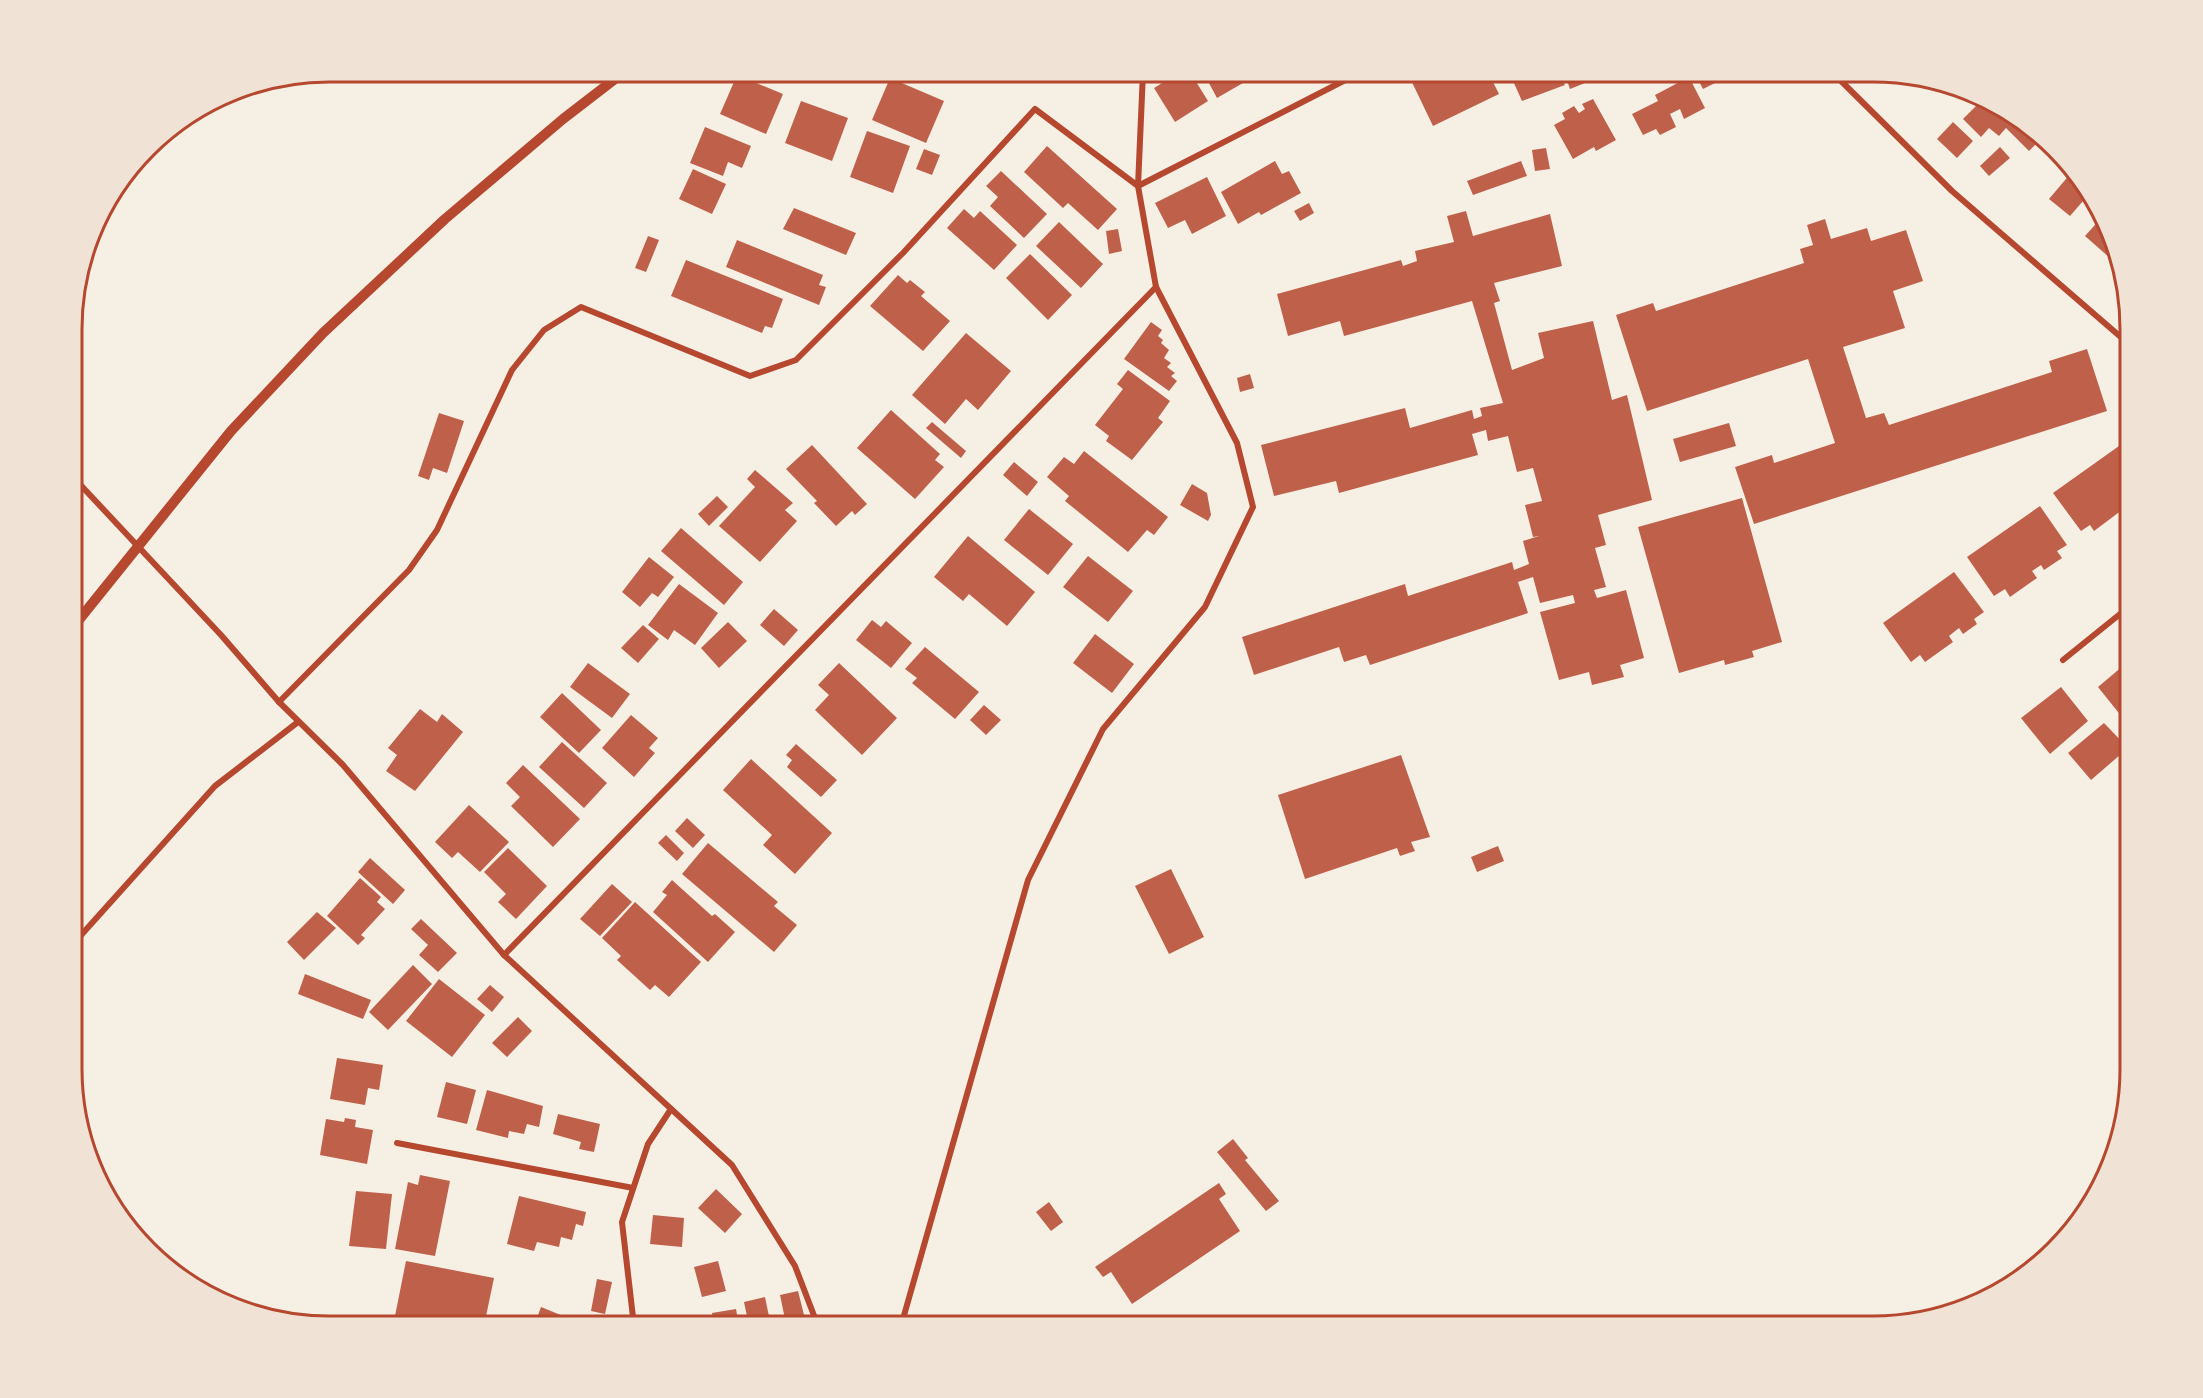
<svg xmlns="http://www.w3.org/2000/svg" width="2203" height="1398" font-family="'Work Sans',sans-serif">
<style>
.building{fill:#bf614a}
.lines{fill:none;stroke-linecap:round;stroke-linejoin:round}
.minor{stroke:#b5482f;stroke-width:6}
.tertiary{stroke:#b5482f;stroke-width:10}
.rim{fill:none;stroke:#b5482f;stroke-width:3}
</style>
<rect width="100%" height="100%" fill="#f6efe4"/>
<!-- building -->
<g class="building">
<polygon points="1180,72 1190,72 1208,101 1175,122 1154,88"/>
<polygon points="1203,72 1262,72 1217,98"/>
<polygon points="1418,72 1488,72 1499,94 1433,126 1409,76"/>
<polygon points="1509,72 1558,72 1565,85 1522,101"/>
<polygon points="1564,72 1587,72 1590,81 1570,89"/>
<polygon points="1694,72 1737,72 1703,89"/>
<polygon points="737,75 783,94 766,134 720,114"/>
<polygon points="1689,77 1705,108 1684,119 1680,109 1670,114 1676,127 1660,135 1656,129 1643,135 1632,114 1658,101 1655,95"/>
<polygon points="890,78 944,101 926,143 872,120"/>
<polygon points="1947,84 1962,91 1959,94"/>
<polygon points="1593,99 1616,140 1596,151 1594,147 1573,159 1554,125 1565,119 1562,113 1574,106 1579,113 1585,109 1582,104"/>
<polygon points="1982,100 2016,115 2040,140 2029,151 2006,128 1999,136 1989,128 1981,137 1963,119"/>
<polygon points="801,101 848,118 832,161 785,143"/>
<polygon points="1953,122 1973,141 1957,158 1937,139"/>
<polygon points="705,127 751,146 742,168 728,162 723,176 690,163"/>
<polygon points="867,131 910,146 893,193 850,177"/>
<polygon points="1047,146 1117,209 1098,230 1068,203 1063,208 1024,172"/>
<polygon points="2000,147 2010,158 1989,176 1980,166"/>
<polygon points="1546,148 1550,169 1535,171 1532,150"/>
<polygon points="924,149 940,155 932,175 916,169"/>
<polygon points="1275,161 1282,174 1289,171 1301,193 1261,215 1259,212 1238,224 1221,192"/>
<polygon points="1521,161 1527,176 1473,195 1467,181"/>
<polygon points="693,169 726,184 712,214 679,199"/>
<polygon points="1001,171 1047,214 1024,238 990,206 998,197 986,186"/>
<polygon points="2071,173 2090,193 2070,216 2049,199"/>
<polygon points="1207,177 1226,216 1192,234 1185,220 1168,228 1155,203"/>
<polygon points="1309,203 1314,213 1300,221 1294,211"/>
<polygon points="794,208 856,233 846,255 783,229"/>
<polygon points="964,209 974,218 980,211 1017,245 994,270 947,228"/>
<polygon points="1466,211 1473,236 1550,214 1562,266 1494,283 1500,301 1494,303 1512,370 1544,358 1538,333 1593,321 1612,400 1627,395 1652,500 1598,515 1606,545 1595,548 1606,587 1594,590 1597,598 1626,590 1644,658 1620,665 1624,677 1592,685 1589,672 1559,680 1540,612 1575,603 1573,595 1540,603 1533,577 1518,582 1528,613 1370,665 1366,655 1344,662 1339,647 1254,675 1242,637 1405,584 1408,596 1512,562 1514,570 1529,564 1523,541 1539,536 1533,537 1525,505 1542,501 1533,468 1517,472 1508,436 1488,441 1486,430 1472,434 1478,455 1339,493 1336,481 1274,496 1261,445 1405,408 1410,428 1472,410 1474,419 1482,416 1480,408 1503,403 1472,301 1344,336 1340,321 1288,336 1277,294 1401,260 1403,266 1417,261 1415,251 1454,242 1447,216"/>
<polygon points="2102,217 2113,255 2110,258 2085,236"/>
<polygon points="1825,219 1831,239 1867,228 1871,241 1906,230 1923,281 1893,291 1905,328 1843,347 1866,418 1884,413 1889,425 2052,372 2049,361 2087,349 2107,411 1754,524 1735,467 1772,455 1774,463 1835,443 1808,359 1647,411 1616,315 1653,303 1656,311 1804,263 1800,249 1813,245 1807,225"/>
<polygon points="1059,222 1103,264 1081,288 1036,246"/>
<polygon points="1118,229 1122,251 1109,254 1106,231"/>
<polygon points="648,236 659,240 646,272 635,268"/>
<polygon points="737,240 823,275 819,285 826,287 819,305 726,267"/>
<polygon points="1030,254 1072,295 1048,320 1006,278"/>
<polygon points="686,260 783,299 772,328 765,326 762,333 671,296"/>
<polygon points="898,275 907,283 910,280 925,292 921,296 950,321 923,351 870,306"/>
<polygon points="1151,322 1162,330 1158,336 1163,340 1161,343 1169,350 1164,358 1171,363 1167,367 1175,373 1171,376 1177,381 1169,391 1124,359"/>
<polygon points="966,333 1011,371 978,410 966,399 945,424 912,395"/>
<polygon points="1128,370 1170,401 1158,418 1163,422 1132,460 1106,441 1109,436 1095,425 1123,389 1117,384"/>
<polygon points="1250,374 1254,388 1240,392 1237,378"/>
<polygon points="891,410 940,454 935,460 944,467 915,499 857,448"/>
<polygon points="439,413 464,421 447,473 433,468 429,480 418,476"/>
<polygon points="932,422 966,451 961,458 926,428"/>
<polygon points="1729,423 1736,446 1680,462 1673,439"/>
<polygon points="2126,441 2130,448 2130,501 2129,499 2119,506 2122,510 2094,531 2090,525 2081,531 2053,493"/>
<polygon points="812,445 867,504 855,515 852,511 836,526 814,503 817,501 786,469"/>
<polygon points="1084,451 1168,517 1154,535 1147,530 1128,552 1065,501 1069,496 1047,477 1064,457 1074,464"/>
<polygon points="1014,462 1038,482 1027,496 1003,475"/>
<polygon points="755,470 793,503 785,510 797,521 760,562 719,526 755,487 747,479"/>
<polygon points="1192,484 1207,493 1211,515 1208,521 1180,505"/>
<polygon points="717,496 728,507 709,526 698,514"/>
<polygon points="1742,498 1782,642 1752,651 1754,657 1725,665 1724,660 1679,673 1638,527"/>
<polygon points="2040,506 2067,545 2057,551 2062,558 2044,570 2041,565 2032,571 2037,578 2010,597 2005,589 1994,596 1967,557"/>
<polygon points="1029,509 1073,544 1048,575 1004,540"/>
<polygon points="681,528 743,582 724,605 661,551"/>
<polygon points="968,536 1035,592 1007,626 969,594 963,601 934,577"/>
<polygon points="1088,556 1133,591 1108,622 1063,587"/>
<polygon points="649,557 674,577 658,597 652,593 640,607 622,592"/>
<polygon points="1954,572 1984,612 1974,619 1977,624 1963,634 1959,628 1949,636 1953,642 1925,662 1920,655 1911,662 1883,623"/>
<polygon points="679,584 718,613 695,645 674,630 668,640 648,625"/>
<polygon points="774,609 798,630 784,646 760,625"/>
<polygon points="872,620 881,627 886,621 912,643 891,668 856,640"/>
<polygon points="728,622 747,641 719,668 701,648"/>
<polygon points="643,625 659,639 638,663 621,648"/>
<polygon points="1095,634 1134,664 1112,693 1073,663"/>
<polygon points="925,647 979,692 955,719 912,683 917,678 905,669"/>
<polygon points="2130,660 2130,727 2098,687"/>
<polygon points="588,663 630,694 612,718 570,687"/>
<polygon points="839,663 897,718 862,755 815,710 829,695 818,685"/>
<polygon points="2061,687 2088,721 2050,754 2021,718"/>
<polygon points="562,693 601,730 579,753 540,717"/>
<polygon points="984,705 1001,720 986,735 970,720"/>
<polygon points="420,709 437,722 442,714 463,732 415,791 386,771 397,755 388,748"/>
<polygon points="631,715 658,738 649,748 655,753 634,777 602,748"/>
<polygon points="2104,723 2128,748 2091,780 2068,753"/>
<polygon points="562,742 607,783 584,808 539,767"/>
<polygon points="796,744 837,780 821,797 787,767 792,760 786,755"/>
<polygon points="1401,755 1430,837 1411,842 1415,851 1400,856 1397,848 1305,879 1278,795"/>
<polygon points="751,759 832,833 795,874 763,845 772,835 723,790"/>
<polygon points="523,765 580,819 553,847 511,806 520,797 506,783"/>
<polygon points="469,805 509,842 480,872 458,852 452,858 435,842"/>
<polygon points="687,818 705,835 693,848 675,831"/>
<polygon points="666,835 684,853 677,861 658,843"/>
<polygon points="708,843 778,902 774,906 797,925 774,952 682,874"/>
<polygon points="1498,846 1504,861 1477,872 1471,857"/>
<polygon points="508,848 547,886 516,919 498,902 506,894 484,872"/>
<polygon points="370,858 405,890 393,904 358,872"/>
<polygon points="1171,869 1204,937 1169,954 1135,886"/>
<polygon points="360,878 381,897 377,902 385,909 361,935 365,938 358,945 327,916"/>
<polygon points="672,880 712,916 715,914 735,932 708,962 653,912 667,895 662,892"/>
<polygon points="612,884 632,902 600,936 580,919"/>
<polygon points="635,902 701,962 669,997 655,985 650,990 617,960 621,956 602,938"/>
<polygon points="317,912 336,928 304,960 287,942"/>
<polygon points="421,919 457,953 438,972 419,955 428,945 411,929"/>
<polygon points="413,965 432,984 388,1030 369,1012"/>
<polygon points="305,974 371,1000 363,1019 298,994"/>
<polygon points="439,979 485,1015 452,1057 406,1021"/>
<polygon points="490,985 504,997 492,1012 477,999"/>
<polygon points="518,1017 532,1031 507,1057 492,1043"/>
<polygon points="337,1058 383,1065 379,1090 368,1088 365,1105 330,1099"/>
<polygon points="446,1082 476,1090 467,1124 437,1117"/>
<polygon points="487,1090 543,1106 539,1127 527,1124 524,1134 509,1131 508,1138 476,1130"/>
<polygon points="558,1114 600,1124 594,1152 579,1149 581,1142 553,1134"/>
<polygon points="345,1118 356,1120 355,1127 373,1130 367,1164 320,1155 326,1119 344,1122"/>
<polygon points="1233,1139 1248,1158 1245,1160 1279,1201 1266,1211 1217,1152"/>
<polygon points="420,1175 450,1181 435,1256 395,1249 408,1182 418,1185"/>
<polygon points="1219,1183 1226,1194 1219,1199 1240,1231 1132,1304 1111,1272 1103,1277 1095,1267"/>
<polygon points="716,1189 742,1214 725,1233 698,1208"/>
<polygon points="356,1191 392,1194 386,1249 349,1246"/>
<polygon points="519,1196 586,1212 583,1226 576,1224 572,1240 561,1237 559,1247 537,1242 534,1251 507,1244"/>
<polygon points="1049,1202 1063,1222 1051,1231 1036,1212"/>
<polygon points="653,1215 684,1218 682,1247 650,1244"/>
<polygon points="406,1261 494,1278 485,1321 505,1326 393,1326"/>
<polygon points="718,1261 726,1291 702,1297 694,1267"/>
<polygon points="597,1279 612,1282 605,1314 591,1311"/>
<polygon points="798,1291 804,1315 785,1319 780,1295"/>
<polygon points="765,1297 771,1326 749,1326 744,1302"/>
<polygon points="541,1307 588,1326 534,1326"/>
<polygon points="736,1309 739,1326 714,1326 712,1313"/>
</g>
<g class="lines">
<!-- minor -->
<g class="minor">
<polyline points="1832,72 1952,191 2130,345"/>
<polyline points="74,478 221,635 279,702 343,765 504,955 732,1165 795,1266 818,1326"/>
<polyline points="2063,660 2130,606"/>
<polyline points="279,702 409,570 437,530 512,370 544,330 581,307 750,376 796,360 903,253 1035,109 1138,186 1361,72"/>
<polyline points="74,943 215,786 298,722"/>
<polyline points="504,955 1156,287"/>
<polyline points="397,1143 633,1188"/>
<polyline points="634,1326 622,1222 648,1144 671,1109"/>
<polyline points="901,1326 1028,880 1103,729 1205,607 1253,507 1237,443 1156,287 1138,186 1143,72"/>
</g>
<!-- tertiary -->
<polyline class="tertiary" points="74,626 231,431 323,333 445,219 563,119 624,72"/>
</g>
<!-- crop -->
<path d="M0 0H2203V1398H0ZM329 82H1873A247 247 0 0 1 2120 329V1069A247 247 0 0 1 1873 1316H329A247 247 0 0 1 82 1069V329A247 247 0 0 1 329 82Z" fill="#f1e2d6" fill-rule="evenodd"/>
<path class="rim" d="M329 82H1873A247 247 0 0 1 2120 329V1069A247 247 0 0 1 1873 1316H329A247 247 0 0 1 82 1069V329A247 247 0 0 1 329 82Z"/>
</svg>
